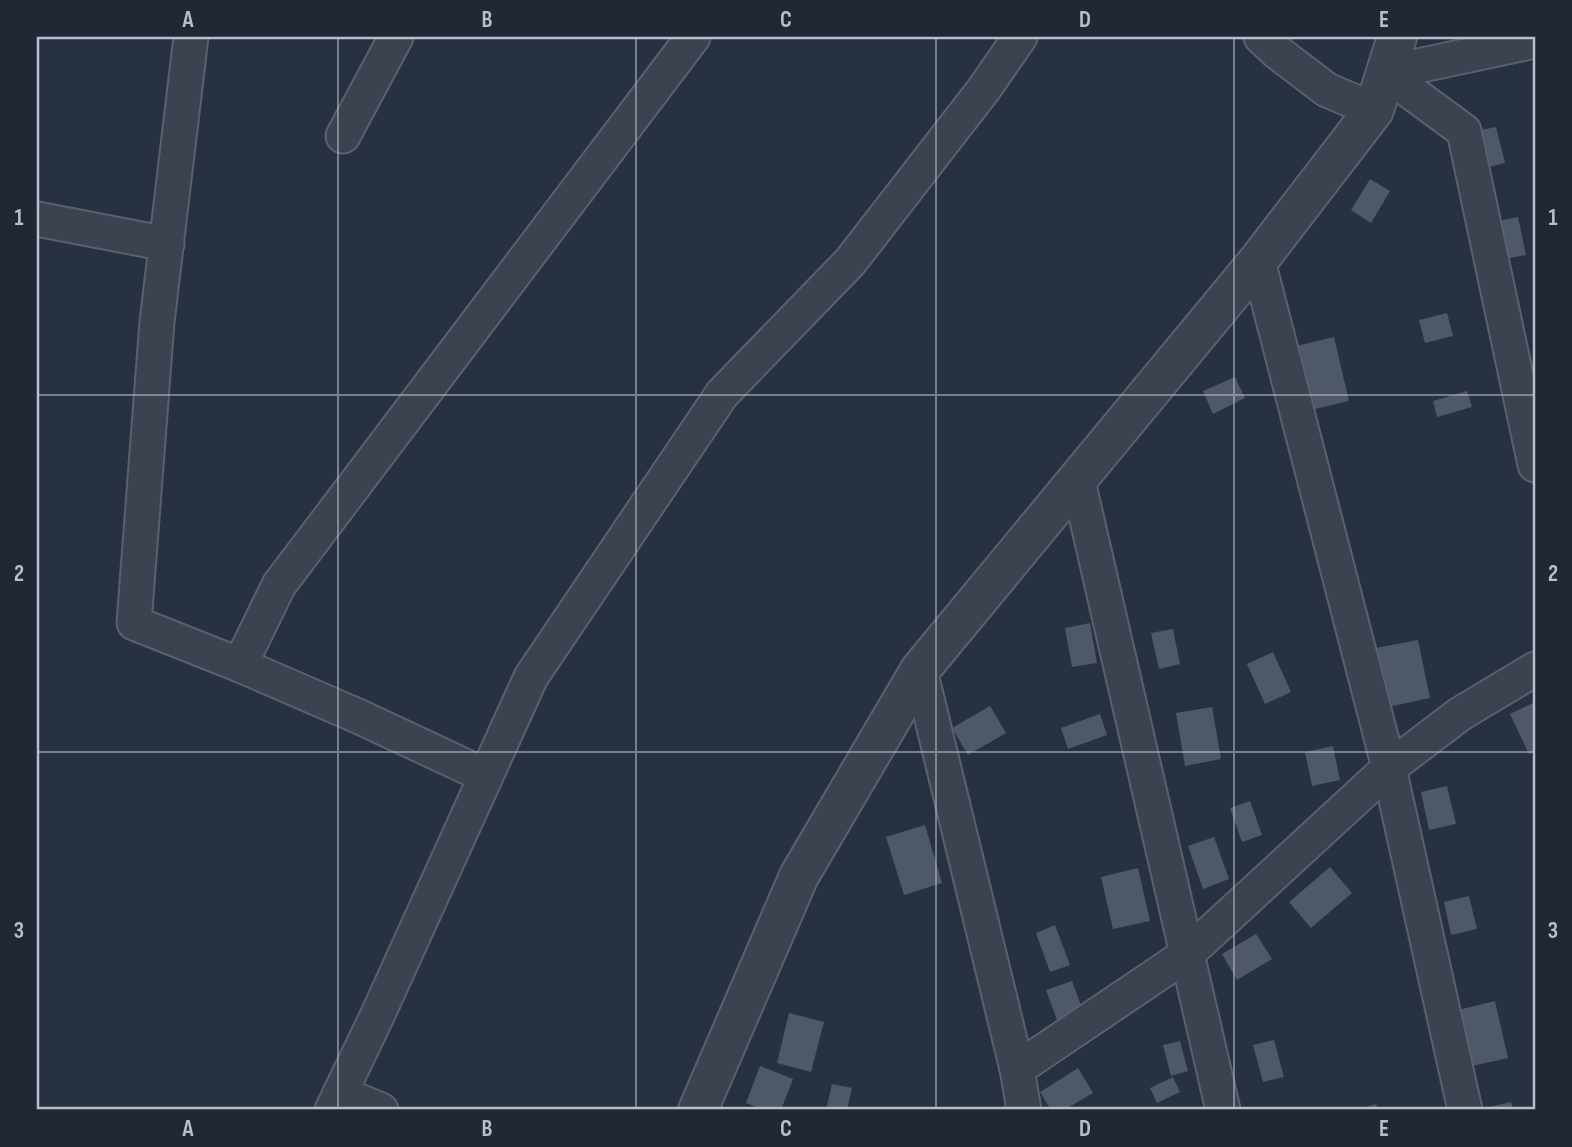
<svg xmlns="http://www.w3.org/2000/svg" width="1572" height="1147" font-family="'Sofia Sans Condensed',sans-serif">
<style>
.building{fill:#4e5869}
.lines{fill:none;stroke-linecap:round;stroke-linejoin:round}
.minor-casing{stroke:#59616e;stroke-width:37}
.tertiary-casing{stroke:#59616e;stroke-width:42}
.minor{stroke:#3b4351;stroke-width:33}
.tertiary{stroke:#3b4351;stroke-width:38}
.grid{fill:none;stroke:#b8bfcb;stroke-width:2;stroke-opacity:0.55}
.neatline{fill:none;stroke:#b8bfcb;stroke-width:2.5}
.grid-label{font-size:23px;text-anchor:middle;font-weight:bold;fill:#b8bfcb}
</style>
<rect width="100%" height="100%" fill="#273141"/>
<!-- building -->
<g class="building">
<polygon points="1496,127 1505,163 1480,169 1471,132"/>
<polygon points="1370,179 1390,191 1371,223 1351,210"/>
<polygon points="1518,217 1526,255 1500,260 1492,222"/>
<polygon points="1447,313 1453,336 1425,343 1419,320"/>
<polygon points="1334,337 1349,401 1311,410 1296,346"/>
<polygon points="1235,377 1245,398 1213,414 1203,391"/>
<polygon points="1467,391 1472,407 1437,417 1433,401"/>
<polygon points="1090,623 1097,663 1072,667 1065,628"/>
<polygon points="1173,629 1180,664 1159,669 1151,633"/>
<polygon points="1418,640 1430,698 1388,707 1376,648"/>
<polygon points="1273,652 1291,692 1265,704 1247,664"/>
<polygon points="1535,702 1535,751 1529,754 1510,714"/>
<polygon points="990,706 1006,733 968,755 952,728"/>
<polygon points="1212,707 1221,759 1185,766 1176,713"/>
<polygon points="1100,714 1107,735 1068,749 1061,728"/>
<polygon points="1333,746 1340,780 1312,786 1305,752"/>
<polygon points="1447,786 1456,824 1429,830 1421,792"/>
<polygon points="1250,801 1262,835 1242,842 1230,808"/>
<polygon points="925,825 942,883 904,895 886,837"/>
<polygon points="1214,837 1229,879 1203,889 1188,846"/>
<polygon points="1330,867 1352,893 1311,928 1289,902"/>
<polygon points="1138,868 1150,921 1113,929 1101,877"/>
<polygon points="1469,896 1477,929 1451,935 1444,902"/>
<polygon points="1055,925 1070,965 1050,972 1036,933"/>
<polygon points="1256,934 1272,959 1237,980 1222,954"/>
<polygon points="1072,981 1086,1019 1060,1028 1046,990"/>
<polygon points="1495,1001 1508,1058 1472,1066 1458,1010"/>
<polygon points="789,1013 824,1022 811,1072 777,1063"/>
<polygon points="1274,1040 1284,1077 1263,1082 1253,1045"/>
<polygon points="1180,1041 1188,1071 1171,1076 1163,1045"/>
<polygon points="760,1066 793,1079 781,1110 765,1110 746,1103"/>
<polygon points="1078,1068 1093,1093 1064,1110 1051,1110 1040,1092"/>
<polygon points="1173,1077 1180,1092 1157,1103 1150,1088"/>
<polygon points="832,1084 852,1088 847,1110 826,1110"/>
<polygon points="1511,1102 1513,1110 1480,1110 1480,1109"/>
<polygon points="1376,1104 1378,1110 1357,1110"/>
</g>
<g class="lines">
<!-- minor casing -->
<g class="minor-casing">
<g id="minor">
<polyline points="191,37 157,322 134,623 240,665 360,717 486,776"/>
<polyline points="1261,37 1277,52 1327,90 1374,110"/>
<polyline points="1385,73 1464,131 1535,465"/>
<polyline points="1385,73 1535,41"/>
<polyline points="343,136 396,37"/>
<polyline points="37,219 167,244"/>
<polyline points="1258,261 1389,768 1465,1110"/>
<polyline points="1078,481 1223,1110"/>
<polyline points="240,665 279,585 693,37"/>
<polyline points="920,670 1017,1069 1024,1110"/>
<polyline points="1017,1069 1186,955 1389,768 1460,714 1535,669"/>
<polyline points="340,1093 381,1110"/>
<polyline points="332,1110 378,1014 531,677 722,394 850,262 984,89 1020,37"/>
</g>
</g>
<!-- tertiary casing -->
<g class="tertiary-casing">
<polyline id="tertiary" points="698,1110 799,876 920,670 1258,261 1374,110 1397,37"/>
</g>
<!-- minor -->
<use href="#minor" class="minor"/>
<!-- tertiary -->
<use href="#tertiary" class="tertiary"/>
</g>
<!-- grid -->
<path class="grid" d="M338,37V1110M636,37V1110M936,37V1110M1234,37V1110M37,395H1535M37,752H1535"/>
<!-- border -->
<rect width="1572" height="1147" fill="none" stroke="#202836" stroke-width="77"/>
<rect x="38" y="38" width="1496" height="1070" class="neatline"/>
<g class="grid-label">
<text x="188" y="27">A</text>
<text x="487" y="27">B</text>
<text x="786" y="27">C</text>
<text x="1085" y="27">D</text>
<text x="1384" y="27">E</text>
<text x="19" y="225">1</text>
<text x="1553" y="225">1</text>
<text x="19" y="581">2</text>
<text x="1553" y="581">2</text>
<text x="19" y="938">3</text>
<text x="1553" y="938">3</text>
<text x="188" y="1136">A</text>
<text x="487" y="1136">B</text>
<text x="786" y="1136">C</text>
<text x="1085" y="1136">D</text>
<text x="1384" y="1136">E</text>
</g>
</svg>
